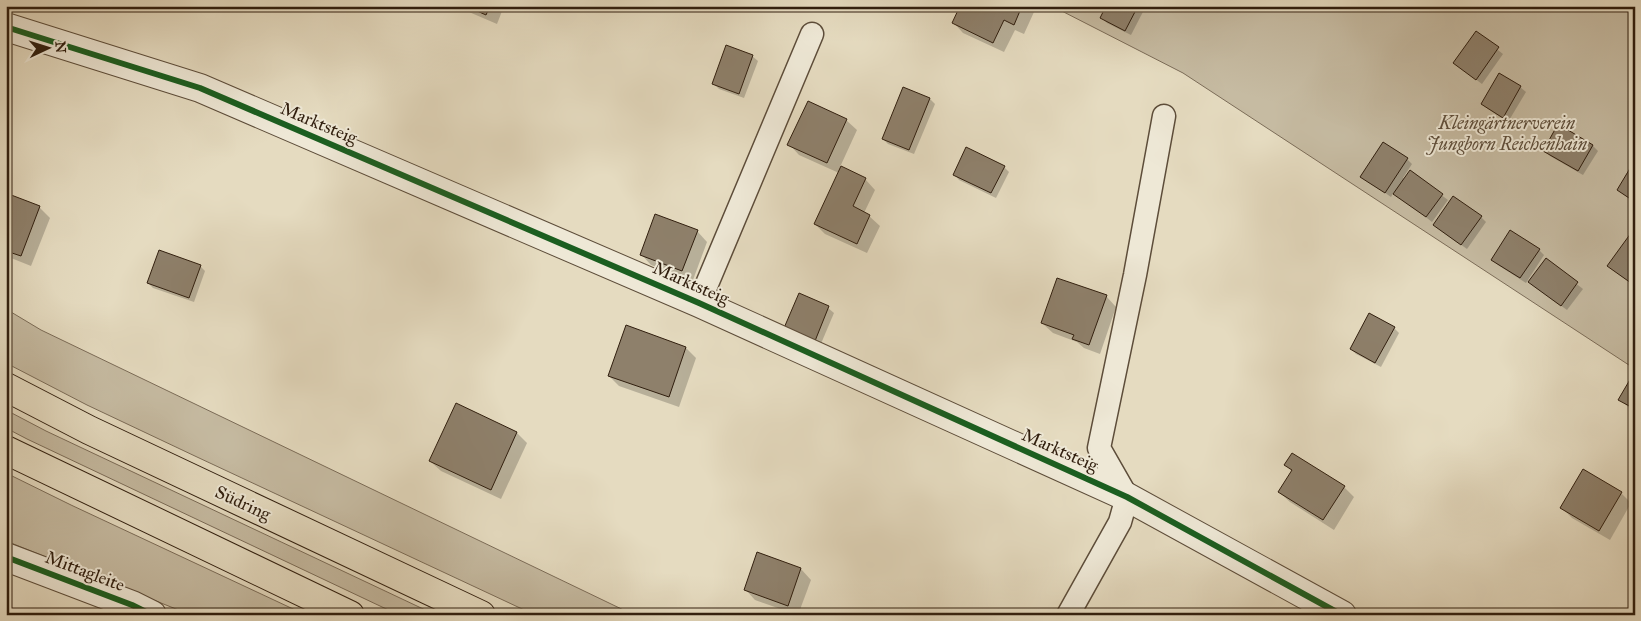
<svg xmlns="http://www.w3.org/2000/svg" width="1641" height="621" font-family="'IM FELL Great Primer',serif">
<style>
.green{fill:#c6bba2;stroke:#7b6c58}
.shadow{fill:#0003}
.building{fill:#8e806b;stroke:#301e0e}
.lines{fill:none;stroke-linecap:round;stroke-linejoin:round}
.lane-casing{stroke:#5d4d3a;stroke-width:25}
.street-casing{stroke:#5d4d3a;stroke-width:30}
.primary-casing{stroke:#301e0e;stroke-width:30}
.lane{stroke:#eee8d6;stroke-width:22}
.street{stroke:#eee8d6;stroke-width:28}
.primary{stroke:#e5dbc0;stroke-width:28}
.cycleway-casing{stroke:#eee8d6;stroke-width:9}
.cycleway{stroke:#1b5e20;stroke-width:6}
.labels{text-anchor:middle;stroke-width:4;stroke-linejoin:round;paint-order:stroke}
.street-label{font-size:18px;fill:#301e0e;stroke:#eee8d6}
.park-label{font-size:18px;font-style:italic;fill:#5d4d3a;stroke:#eee8d6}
</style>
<rect width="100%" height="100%" fill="#e5dbc0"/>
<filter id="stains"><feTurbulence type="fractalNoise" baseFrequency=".004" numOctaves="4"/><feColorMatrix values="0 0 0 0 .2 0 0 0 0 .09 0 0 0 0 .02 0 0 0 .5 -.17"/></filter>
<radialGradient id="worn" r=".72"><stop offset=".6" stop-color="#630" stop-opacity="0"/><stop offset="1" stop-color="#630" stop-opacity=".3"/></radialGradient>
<!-- green -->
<g class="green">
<polygon points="1052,6 1635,6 1635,369 1183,73"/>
<polygon points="6,309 41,330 634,615 535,615 197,457 87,405 6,363"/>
<polygon points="6,410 46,431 436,615 399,615 27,439 6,428"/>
<polygon points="6,473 71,505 306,615 191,615 6,541"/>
</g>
<!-- shadow -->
<g class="shadow">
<polygon points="455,6 504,6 497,24"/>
<polygon points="520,6 530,6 528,10"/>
<polygon points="879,6 893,6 892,11"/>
<polygon points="961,6 1029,6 1034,12 1024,34 1015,30 1004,52 963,33 953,22"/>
<polygon points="1108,6 1146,6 1131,35 1107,23 1102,18"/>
<polygon points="1476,33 1503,54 1482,84 1454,63"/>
<polygon points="752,56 758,61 744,98 719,89 714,84"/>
<polygon points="1500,75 1520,87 1526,92 1508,122 1488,109 1482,104"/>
<polygon points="930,99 935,104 914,154 888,144 883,139"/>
<polygon points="846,120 857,130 840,167 865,179 875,190 864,213 869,216 880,226 867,253 825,234 815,224 839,173 799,155 789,144"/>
<polygon points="1559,126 1593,146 1598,151 1583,175 1550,156 1545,150"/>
<polygon points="1407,159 1412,164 1403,178 1405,179 1410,172 1448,200 1432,222 1394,192 1391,197 1362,177"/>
<polygon points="1004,167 1009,172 996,198 959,180 954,174"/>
<polygon points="6,195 39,207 50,218 31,266 6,256"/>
<polygon points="1481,217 1486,222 1467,249 1440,230"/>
<polygon points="697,231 707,242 693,280 651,265 641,254"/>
<polygon points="1635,237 1635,286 1609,266"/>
<polygon points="1539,250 1544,255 1526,283 1498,265 1493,260"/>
<polygon points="1546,260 1583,289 1567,310 1535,287"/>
<polygon points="200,266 205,271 194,302 153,288 148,283"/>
<polygon points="800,295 828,308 834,313 820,346 791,333"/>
<polygon points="1106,296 1116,307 1100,354 1084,348 1077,342 1053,333 1042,323"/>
<polygon points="1394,328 1399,333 1381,367 1356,354 1351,349"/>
<polygon points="686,348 696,358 679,407 619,386 609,376"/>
<polygon points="1619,399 1630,405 1630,408 1635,411 1635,413"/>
<polygon points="457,405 517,433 527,443 501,499 441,471 430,461"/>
<polygon points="1286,465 1344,487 1354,497 1334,530 1290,502 1279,492 1292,472"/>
<polygon points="1621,493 1631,503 1610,540 1572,518 1562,508"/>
<polygon points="758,553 801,569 811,580 798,615 755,600 745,589"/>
</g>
<!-- building -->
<g class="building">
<polygon points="466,6 490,6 486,15"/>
<polygon points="960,6 1022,6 1014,25 1004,20 993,43 952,23"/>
<polygon points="1106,6 1138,6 1125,31 1100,18"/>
<polygon points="1476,31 1499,47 1476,80 1453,63"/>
<polygon points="726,45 753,55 739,94 712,84"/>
<polygon points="1499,73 1521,86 1503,118 1481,104"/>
<polygon points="903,87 930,98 909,150 882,139"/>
<polygon points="808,101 847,119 827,163 787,145"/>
<polygon points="1558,124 1593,145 1578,171 1543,151"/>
<polygon points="1383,142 1408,158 1385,193 1360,177"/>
<polygon points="966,147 1005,166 991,193 953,175"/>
<polygon points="1632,165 1635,167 1635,202 1617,190"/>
<polygon points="841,166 866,178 853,206 870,215 857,244 814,224"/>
<polygon points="1410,170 1443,194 1426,217 1393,194"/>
<polygon points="6,193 40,206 21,256 6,251"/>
<polygon points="1453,196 1482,216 1461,245 1433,225"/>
<polygon points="655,214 698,230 682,271 640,255"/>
<polygon points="1510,230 1540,249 1520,278 1491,260"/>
<polygon points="1631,233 1635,236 1635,278 1631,283 1607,266"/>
<polygon points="159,250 201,265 189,298 147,283"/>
<polygon points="1546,258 1578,282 1561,306 1528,282"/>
<polygon points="1057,278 1107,295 1089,345 1072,339 1074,335 1041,323"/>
<polygon points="799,293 829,306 815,341 784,328"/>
<polygon points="1369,313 1395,327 1375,363 1350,349"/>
<polygon points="626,325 686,347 669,397 608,376"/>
<polygon points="1635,371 1635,409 1618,400"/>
<polygon points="456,403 517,432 491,490 429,461"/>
<polygon points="1292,453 1345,486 1323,520 1278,492 1292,470 1284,465"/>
<polygon points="1583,469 1622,492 1599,531 1560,508"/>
<polygon points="757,552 801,568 788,606 744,590"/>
</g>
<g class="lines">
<!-- lane casing -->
<g class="lane-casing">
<g id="lane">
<polyline points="699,303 812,34"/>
<polyline points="1068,615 1120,522 1127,497 1099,448 1135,275 1164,116"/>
</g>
</g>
<!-- street casing -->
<g class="street-casing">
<g id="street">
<polyline points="6,27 200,88 699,303 1127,497 1342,615"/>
<polyline points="6,557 132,605 152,615"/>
</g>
</g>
<!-- primary casing -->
<g class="primary-casing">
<g id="primary">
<polyline points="6,387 89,430 481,615"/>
<polyline points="6,450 350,615"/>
</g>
</g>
<!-- lane -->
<use href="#lane" class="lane"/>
<!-- street -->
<use href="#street" class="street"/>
<!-- primary -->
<use href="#primary" class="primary"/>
<!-- cycleway casing -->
<g class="cycleway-casing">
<g id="cycleway">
<polyline points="6,27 200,88 699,303 1127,497 1342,615"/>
<polyline points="6,557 132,605 152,615"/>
</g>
</g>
<!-- cycleway -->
<use href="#cycleway" class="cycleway"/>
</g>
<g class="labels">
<!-- street labels -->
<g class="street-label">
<text transform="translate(319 123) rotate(23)" y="6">Marktsteig</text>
<text transform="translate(691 283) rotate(24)" y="6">Marktsteig</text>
<text transform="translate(1060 450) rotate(24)" y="6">Marktsteig</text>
<text transform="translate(243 503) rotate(25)" y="6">Südring</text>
<text transform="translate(85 571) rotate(21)" y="6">Mittagleite</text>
</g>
<!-- park labels -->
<g class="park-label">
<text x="1507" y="129">Kleingärtnerverein<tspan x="1507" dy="21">Jungborn Reichenhain</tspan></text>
</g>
</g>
<!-- margin -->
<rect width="1641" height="621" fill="none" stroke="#e5dbc0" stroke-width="25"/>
<rect x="8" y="8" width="1626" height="606" fill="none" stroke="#301e0e" stroke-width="2.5"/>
<rect x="12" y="12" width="1616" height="596" fill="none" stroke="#301e0e"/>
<!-- north arrow -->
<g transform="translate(48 48) rotate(86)" stroke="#eee8d6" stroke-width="4" paint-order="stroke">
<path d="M0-4L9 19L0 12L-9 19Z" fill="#301e0e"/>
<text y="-8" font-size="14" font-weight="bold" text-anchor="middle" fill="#301e0e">N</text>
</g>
<rect width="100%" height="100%" filter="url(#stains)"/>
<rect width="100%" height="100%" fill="url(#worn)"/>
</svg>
